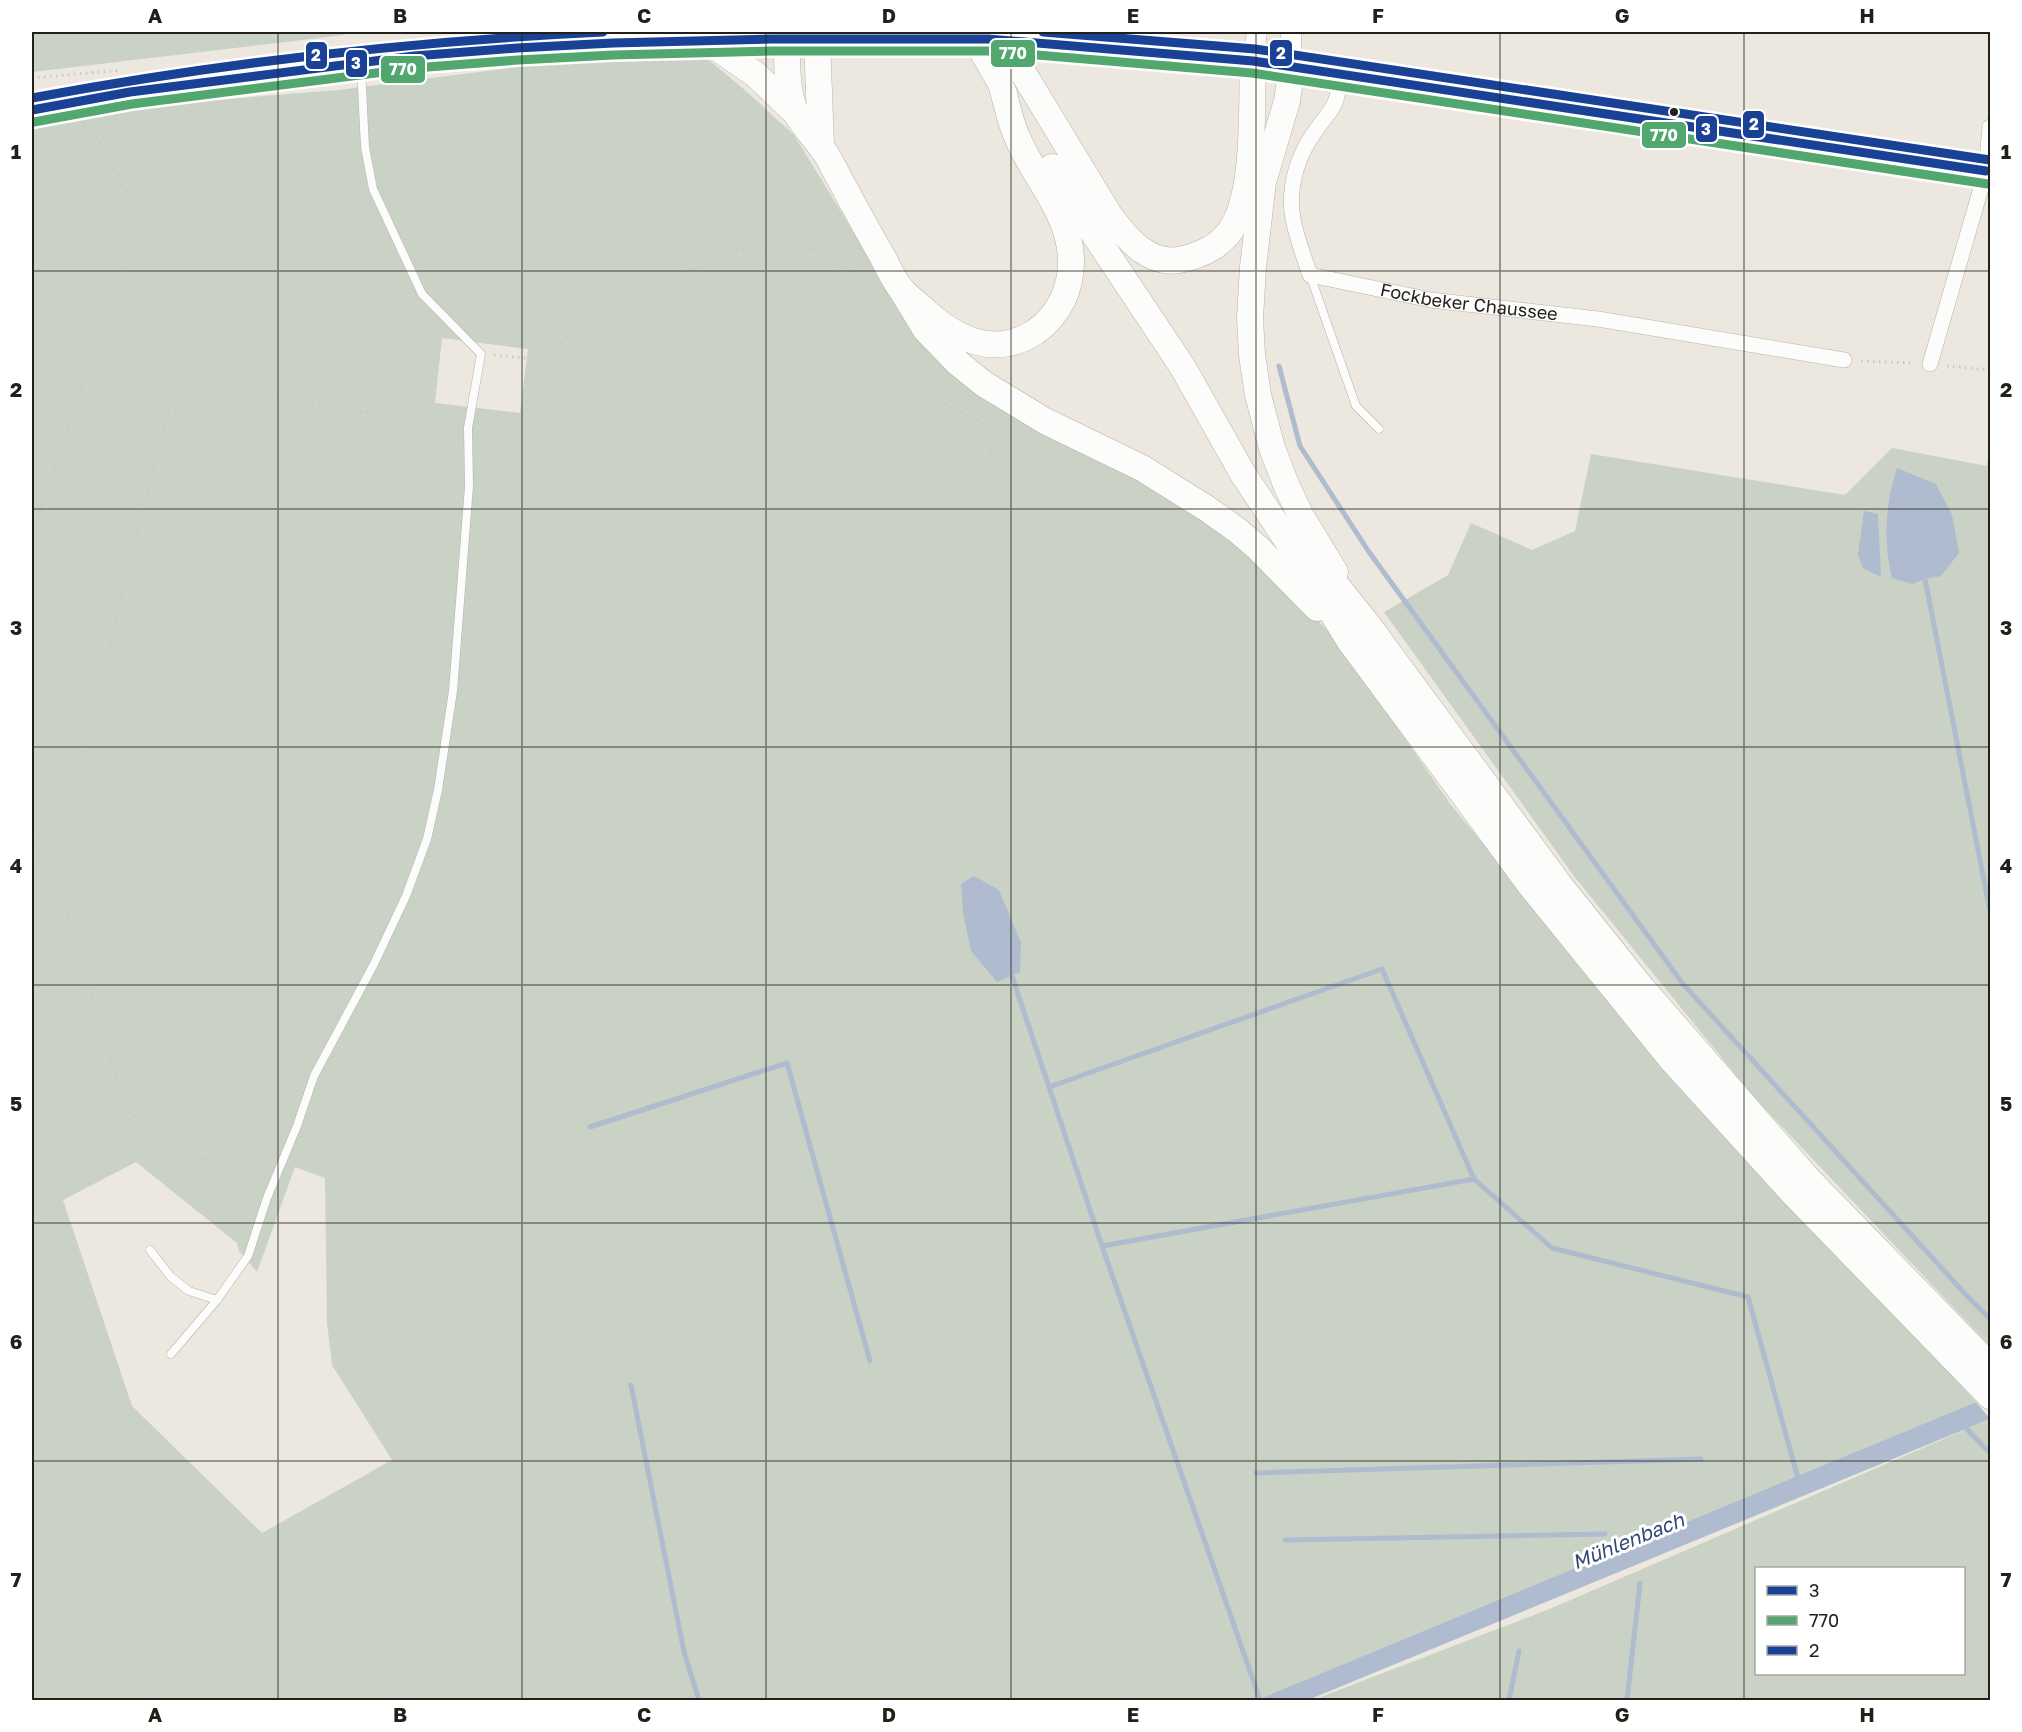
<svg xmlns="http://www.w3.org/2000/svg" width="2022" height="1732" font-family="'Golos Text',sans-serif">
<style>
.green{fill:#c9d2c5;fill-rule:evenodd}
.water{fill:#afbbce}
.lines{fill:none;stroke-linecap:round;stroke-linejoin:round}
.stream{stroke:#afbbce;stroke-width:5}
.service-casing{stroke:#b6b2ab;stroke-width:9}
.minor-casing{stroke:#b6b2ab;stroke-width:16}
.tertiary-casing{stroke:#b6b2ab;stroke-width:21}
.primary-casing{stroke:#b6b2ab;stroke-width:27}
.trunk-casing{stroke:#b6b2ab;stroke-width:27}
.path{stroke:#c9c8c5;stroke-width:3;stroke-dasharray:1.5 4.5;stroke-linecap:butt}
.service{stroke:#fcfcfa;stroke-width:8}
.minor{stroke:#fcfcfa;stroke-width:15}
.tertiary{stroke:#fcfcfa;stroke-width:20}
.primary{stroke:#fcfcfa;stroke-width:26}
.trunk{stroke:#fcfcfa;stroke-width:26}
.primary-bridge-casing{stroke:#b6b2ab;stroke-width:27;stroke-linecap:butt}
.primary-bridge{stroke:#fcfcfa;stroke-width:26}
.bus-1-casing{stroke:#fff;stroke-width:14}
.bus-2-casing{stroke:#fff;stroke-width:14}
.bus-3-casing{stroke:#fff;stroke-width:14}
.bus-1{stroke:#194196;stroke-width:9}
.bus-2{stroke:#51a76d;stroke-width:9}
.bus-3{stroke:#194196;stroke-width:9}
.grid{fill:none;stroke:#222019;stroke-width:1.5;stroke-opacity:0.55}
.bus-dot{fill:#222019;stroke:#fff;stroke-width:2}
.labels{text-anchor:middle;stroke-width:6;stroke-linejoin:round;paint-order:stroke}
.street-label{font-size:18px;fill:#222019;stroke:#fff}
.water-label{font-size:20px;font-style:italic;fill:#314a75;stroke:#fff}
.line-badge{stroke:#fff;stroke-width:2}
.badge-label{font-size:16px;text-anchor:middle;font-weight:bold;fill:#fff}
.neatline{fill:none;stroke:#222019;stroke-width:2}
.grid-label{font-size:20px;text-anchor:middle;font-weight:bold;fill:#222019}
</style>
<rect width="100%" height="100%" fill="#ece8df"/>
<!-- green -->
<g class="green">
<polygon points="32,32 343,32 344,35 32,72"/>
<path d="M698,51L746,91L794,135L883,280L955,367L1019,420L1165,489L1257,559L1336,639L1451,805L1680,1081L1976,1402L1257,1700H32V126L130,107L338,90L587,58ZM442,338L528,349L520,413L435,403ZM136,1162L237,1243L239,1251L257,1272L295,1167L325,1178L327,1323L332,1365L392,1460L262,1533L132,1406L63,1200Z"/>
<polygon points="1990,441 1990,1346 1752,1095 1574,876 1384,612 1448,575 1471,523 1532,550 1575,531 1591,454 1845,495 1892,448 1987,466"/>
<path d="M1990,1419V1700H1313L1552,1608ZM1756,1568H1964V1674H1756Z"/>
</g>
<!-- water -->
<g class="water">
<path d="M1897,468L1936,484L1952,515L1959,553L1941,576L1925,579L1912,584L1892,578C1883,540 1885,505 1897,468Z"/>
<polygon points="1864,511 1878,514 1881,577 1863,568 1858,555"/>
<polygon points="974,876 999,890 1021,943 1020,972 997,982 971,951 963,913 961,884"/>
<polygon points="1976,1402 1990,1419 1308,1700 1257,1700"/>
</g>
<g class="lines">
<!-- stream -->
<g class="stream">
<polyline points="1279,366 1300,446 1369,552 1683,984 1968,1297 1990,1319"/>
<polyline points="1925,579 1990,911"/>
<polyline points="1012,976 1102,1246 1260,1700"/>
<polyline points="1049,1087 1382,969 1474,1179 1552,1248 1748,1297 1799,1482"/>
<polyline points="590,1127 787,1063 870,1361"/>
<polyline points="1102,1246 1474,1179"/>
<polyline points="631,1385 684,1652 699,1700"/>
<polyline points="1962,1424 1990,1453"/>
<polyline points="1256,1473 1701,1459"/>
<polyline points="1285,1540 1605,1534"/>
<polyline points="1509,1700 1519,1651"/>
<polyline points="1627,1700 1640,1583"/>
</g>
<!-- service casing -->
<g class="service-casing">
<g id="service">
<polyline points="1310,275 1356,406 1379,429"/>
<polyline points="150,1250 171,1277 189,1291 217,1300 248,1256 267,1198 297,1126 314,1076 374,964 406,896 427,839 438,790 453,691 469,486 468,428 481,354 422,294 373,189 365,147 361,68"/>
<polyline points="171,1354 217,1300"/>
</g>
</g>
<!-- minor casing -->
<g class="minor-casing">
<g id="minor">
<path id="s1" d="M1340,75C1338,108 1332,107 1314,133C1298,155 1289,185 1292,212C1294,231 1304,257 1310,275L1431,300L1598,319L1844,360"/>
<polyline points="1930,364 1986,171 1990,127"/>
</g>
</g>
<!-- tertiary casing -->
<g class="tertiary-casing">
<g id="tertiary">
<polyline points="1291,32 1292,66"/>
<polyline points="1253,61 1257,32"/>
</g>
</g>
<!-- primary casing -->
<g class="primary-casing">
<g id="primary">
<path d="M787,39C787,62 786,94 797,115C806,130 820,143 829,159C846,191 863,223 881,254C888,266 893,280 902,290C907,296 915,302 922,308C954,338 993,359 1035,332C1060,315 1072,287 1071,258C1069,212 1035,179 1018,139C1010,123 1007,104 1002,87"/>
<polyline points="817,39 821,145"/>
<polyline points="706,40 756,75 797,114"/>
<path d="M1028,81L1110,216C1127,239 1151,268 1184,259C1201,254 1215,249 1227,235C1257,201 1251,106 1253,61"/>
<polyline points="32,110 130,92 414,56 517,48 613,43 772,39 988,39 1253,61 1990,172"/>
<polyline points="1052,167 1082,216 1182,366"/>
</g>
</g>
<!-- trunk casing -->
<g class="trunk-casing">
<g id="trunk">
<polyline points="1292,66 1287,101 1263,182 1253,267 1250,318 1252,355 1258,395 1272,448 1287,487 1301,516 1335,572"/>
<polyline points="901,289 926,330 958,363 984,384 1045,421 1142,468 1206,508 1237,530 1258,548 1317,608"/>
<polyline points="1182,366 1243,474 1299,558 1349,640 1531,886 1672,1060 1794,1194 1990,1396"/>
<polyline points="1317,561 1365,621 1558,883 1641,987 1808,1179 1990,1366"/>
</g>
</g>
<!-- path -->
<g class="path">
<polyline points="32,78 122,70"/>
<polyline points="494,355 535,359 633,297 737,250 811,248 853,272 875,319 923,394 990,427 991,470"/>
<polyline points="1861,361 1914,363"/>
<polyline points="1947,366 1990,370"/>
<polyline points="32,534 56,467 98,334 142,221 95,134 81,123"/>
<polyline points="32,811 33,842"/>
<polyline points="281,1132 234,1149 190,1163 156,1138 125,1107 63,900 33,843 60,818 96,709 127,571 160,442 169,414 232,389 376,414 438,435 456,464"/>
</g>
<!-- service -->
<use href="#service" class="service"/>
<!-- minor -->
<use href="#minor" class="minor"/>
<!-- tertiary -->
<use href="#tertiary" class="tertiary"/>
<!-- primary -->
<use href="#primary" class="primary"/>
<!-- trunk -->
<use href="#trunk" class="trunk"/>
<!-- primary-bridge casing -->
<g class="primary-bridge-casing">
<g id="primary-bridge">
<polyline points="971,32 1000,82"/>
<polyline points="999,32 1028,81"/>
</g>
</g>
<!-- primary-bridge -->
<use href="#primary-bridge" class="primary-bridge"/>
<!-- bus-1 casing -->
<g class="bus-1-casing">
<polyline id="bus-1" points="32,110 130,92 414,56 517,48 613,43 772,39 988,39 1253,61 1986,171"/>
</g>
<!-- bus-2 casing -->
<g class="bus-2-casing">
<polyline id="bus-2" points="34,122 132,104 415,68 518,60 613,55 772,51 988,51 1252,73 1988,184"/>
</g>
<!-- bus-3 casing -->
<g class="bus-3-casing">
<g id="bus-3">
<polyline points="1043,32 1255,49 1990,160"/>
<path d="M32,98C220,63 412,41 603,32"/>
</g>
</g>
<!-- bus-1 -->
<use href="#bus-1" class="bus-1"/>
<!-- bus-2 -->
<use href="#bus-2" class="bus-2"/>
<!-- bus-3 -->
<use href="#bus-3" class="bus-3"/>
</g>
<!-- grid -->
<path class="grid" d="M278,32V1700M522,32V1700M766,32V1700M1011,32V1700M1256,32V1700M1500,32V1700M1744,32V1700M32,271H1990M32,509H1990M32,747H1990M32,985H1990M32,1223H1990M32,1461H1990"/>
<!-- markers -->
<circle class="bus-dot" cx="1674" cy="112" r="5"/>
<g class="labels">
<!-- street labels -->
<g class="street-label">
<text dy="6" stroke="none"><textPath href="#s1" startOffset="376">Fockbeker Chaussee</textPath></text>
</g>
<!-- water labels -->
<g class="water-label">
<text transform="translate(1628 1541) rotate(-22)" y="7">Mühlenbach</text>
</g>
</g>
<g class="line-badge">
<rect x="1269" y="39" width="24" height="28" rx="6" fill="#194196"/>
<rect x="990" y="39" width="46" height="29" rx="6" fill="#51a76d"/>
<rect x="305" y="41" width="23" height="29" rx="6" fill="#194196"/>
<rect x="345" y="49" width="23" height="29" rx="6" fill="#194196"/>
<rect x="380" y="55" width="46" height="29" rx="6" fill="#51a76d"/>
<rect x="1742" y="110" width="23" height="29" rx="6" fill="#194196"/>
<rect x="1695" y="115" width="23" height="28" rx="6" fill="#194196"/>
<rect x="1641" y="121" width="46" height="28" rx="6" fill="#51a76d"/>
</g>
<g class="badge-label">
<text x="1281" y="59">2</text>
<text x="1013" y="59">770</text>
<text x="316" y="61">2</text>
<text x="356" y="69">3</text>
<text x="403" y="75">770</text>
<text x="1754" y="130">2</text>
<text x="1706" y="135">3</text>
<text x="1664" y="141">770</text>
</g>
<!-- border -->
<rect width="2022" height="1732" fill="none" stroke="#ffffff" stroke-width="66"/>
<!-- legend -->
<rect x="1755" y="1567" width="210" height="108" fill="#ffffff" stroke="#a7a6a3" stroke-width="1.5"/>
<rect x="1767" y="1586" width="30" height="9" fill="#194196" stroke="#a7a6a3" stroke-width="1.5"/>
<text x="1809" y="1597" font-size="18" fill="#222019">3</text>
<rect x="1767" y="1616" width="30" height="9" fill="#51a76d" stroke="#a7a6a3" stroke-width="1.5"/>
<text x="1809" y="1627" font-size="18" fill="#222019">770</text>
<rect x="1767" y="1646" width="30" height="9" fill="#194196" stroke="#a7a6a3" stroke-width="1.5"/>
<text x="1809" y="1657" font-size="18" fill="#222019">2</text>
<rect x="33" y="33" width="1956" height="1666" class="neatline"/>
<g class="grid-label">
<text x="155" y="23">A</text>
<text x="400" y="23">B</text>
<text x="644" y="23">C</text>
<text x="889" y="23">D</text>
<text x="1133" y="23">E</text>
<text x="1378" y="23">F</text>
<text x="1622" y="23">G</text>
<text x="1867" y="23">H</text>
<text x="16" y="159">1</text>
<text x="2006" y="159">1</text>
<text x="16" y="397">2</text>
<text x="2006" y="397">2</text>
<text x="16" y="635">3</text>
<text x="2006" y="635">3</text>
<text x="16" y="873">4</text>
<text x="2006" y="873">4</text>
<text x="16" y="1111">5</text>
<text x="2006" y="1111">5</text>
<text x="16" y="1349">6</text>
<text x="2006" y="1349">6</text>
<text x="16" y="1587">7</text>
<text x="2006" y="1587">7</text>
<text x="155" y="1722">A</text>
<text x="400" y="1722">B</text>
<text x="644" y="1722">C</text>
<text x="889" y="1722">D</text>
<text x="1133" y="1722">E</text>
<text x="1378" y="1722">F</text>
<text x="1622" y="1722">G</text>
<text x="1867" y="1722">H</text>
</g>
</svg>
